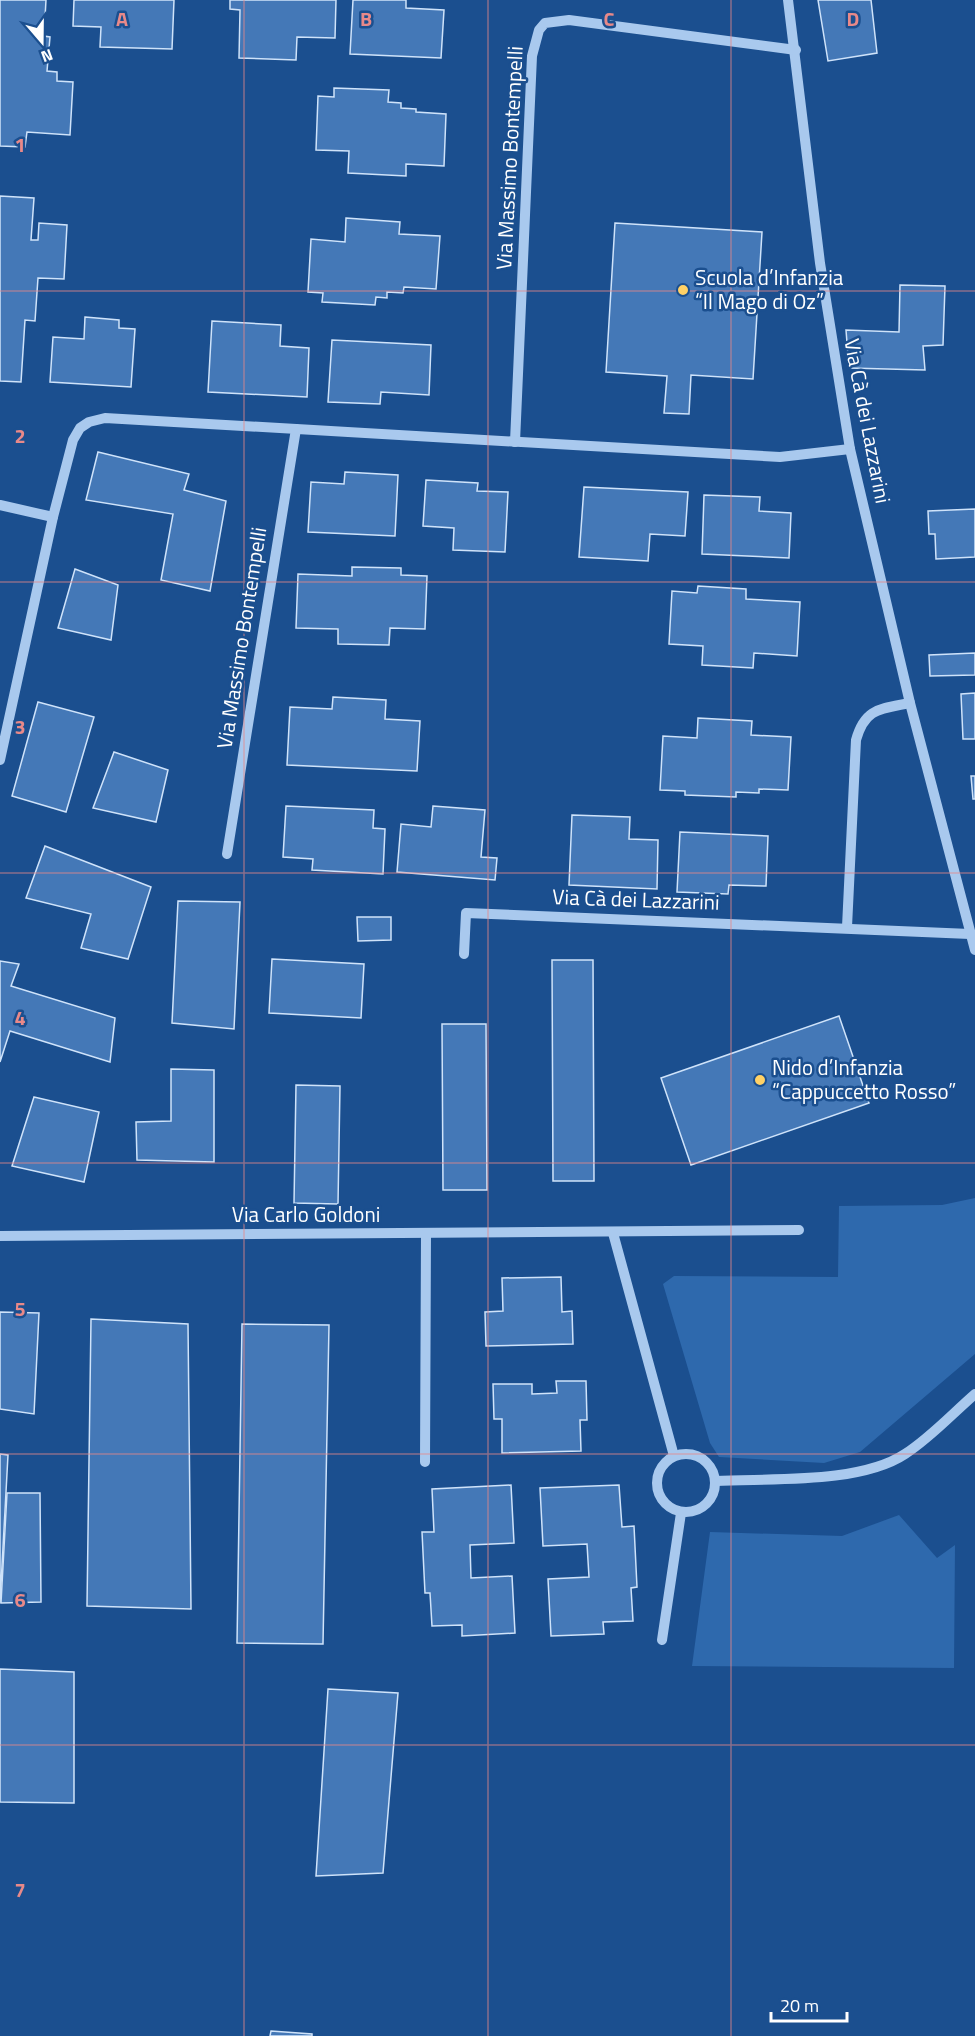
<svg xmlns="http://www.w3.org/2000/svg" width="975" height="2036" font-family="'Titillium Web',sans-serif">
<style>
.green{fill:#2e69ad}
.building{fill:#4478b7;stroke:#cfe3fa;stroke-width:1.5}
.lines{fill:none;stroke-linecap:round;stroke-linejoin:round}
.minor{stroke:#a9c9ee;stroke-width:10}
.grid{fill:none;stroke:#e88989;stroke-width:1.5;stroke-opacity:0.55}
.poi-dot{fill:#ffd166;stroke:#1b4f8f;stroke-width:2}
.labels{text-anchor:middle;stroke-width:5;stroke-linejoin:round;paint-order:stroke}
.street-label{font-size:21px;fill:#fff;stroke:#1b4f8f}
.poi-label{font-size:21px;fill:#fff;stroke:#1b4f8f;text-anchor:start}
.grid-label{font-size:20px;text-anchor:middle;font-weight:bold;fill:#e88989;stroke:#1b4f8f;stroke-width:5;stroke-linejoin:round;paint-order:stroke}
</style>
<rect width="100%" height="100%" fill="#1b4f8f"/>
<!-- green -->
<g class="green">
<polygon points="975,1198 975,1354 860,1452 824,1463 719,1457 710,1443 663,1284 674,1276 838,1277 839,1206 942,1205"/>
<polygon points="899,1515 937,1558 955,1545 954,1668 692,1666 710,1532 842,1536"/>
</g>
<!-- building -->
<g class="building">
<polygon points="0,0 46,0 44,36 50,37 47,71 57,72 57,81 73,82 70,135 27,132 25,147 0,146"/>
<polygon points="74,0 174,0 172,49 100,47 101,27 73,26"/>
<polygon points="230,0 336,0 335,38 297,37 296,60 239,58 240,10 230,9"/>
<polygon points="353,0 406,0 406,8 444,10 441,58 350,54"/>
<polygon points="818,0 871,0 877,53 828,61"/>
<polygon points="334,88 389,90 388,102 401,103 401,108 416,109 416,112 446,114 444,166 406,164 406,176 348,173 349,151 316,150 318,96 334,97"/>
<polygon points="0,196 34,198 31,240 38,240 39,223 67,225 64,279 38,278 35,321 25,320 21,382 0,381"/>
<polygon points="346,218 400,222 399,234 440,236 436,289 404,287 403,293 387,292 387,298 376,297 375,305 322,302 323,293 308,292 311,239 345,242"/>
<polygon points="615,223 762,232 753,379 691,375 689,414 664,413 667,376 606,372"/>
<polygon points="900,285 945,286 943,345 923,346 925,370 849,368 846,330 899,332"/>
<polygon points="85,317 119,320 119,328 135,329 131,387 50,382 53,337 84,339"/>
<polygon points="212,321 281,325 280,346 309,348 307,397 208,392"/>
<polygon points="332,340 431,345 429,395 381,392 380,404 328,402"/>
<polygon points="98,452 189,474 184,490 226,501 210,591 161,580 173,514 86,500"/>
<polygon points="345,472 398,475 395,536 308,532 311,482 344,484"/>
<polygon points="426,480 478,483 477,491 508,492 505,552 453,550 454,528 423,526"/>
<polygon points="584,487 688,492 685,536 650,534 648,561 579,557"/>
<polygon points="704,495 760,497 759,511 791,513 789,558 702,554"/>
<polygon points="975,509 975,557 936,559 935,534 929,534 928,511"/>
<polygon points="352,567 401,568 401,575 427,576 425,629 390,628 389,645 338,644 338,629 296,628 298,574 352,576"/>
<polygon points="75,569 118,585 111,640 58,628"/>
<polygon points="698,586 746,589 746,599 800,602 797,656 754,653 753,668 702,665 703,646 669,644 672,591 697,593"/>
<polygon points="975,653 975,675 930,676 929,655"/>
<polygon points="975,693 975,739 963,739 961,694"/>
<polygon points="333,697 386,700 385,719 420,721 417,771 287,765 290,707 332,709"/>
<polygon points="38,702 94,717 66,812 12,796"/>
<polygon points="698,718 752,721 751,735 791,737 788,790 759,789 759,793 736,792 736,797 685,795 685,791 660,790 663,736 697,738"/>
<polygon points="114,752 168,770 156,822 93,808"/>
<polygon points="971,776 975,776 975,799 973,799"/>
<polygon points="286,806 374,810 373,828 385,829 383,874 312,870 313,859 283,857"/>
<polygon points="433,806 485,810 481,857 497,858 495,880 397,872 401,824 431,827"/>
<polygon points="572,815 630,817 629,839 658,840 657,889 569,885"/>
<polygon points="680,832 768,836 766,886 729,885 728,894 677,892"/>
<polygon points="45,846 151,887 128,959 81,948 91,914 26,898"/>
<polygon points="178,901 240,902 234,1029 172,1023"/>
<polygon points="357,917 391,917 391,940 358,941"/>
<polygon points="272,959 364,964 361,1018 269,1013"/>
<polygon points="552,960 593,960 594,1181 553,1181"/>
<polygon points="0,961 19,964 11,986 115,1018 110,1062 10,1031 0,1062"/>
<polygon points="839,1016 869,1103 691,1165 661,1078"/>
<polygon points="442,1024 486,1024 487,1190 443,1190"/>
<polygon points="171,1069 214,1070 214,1162 137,1160 136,1122 171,1121"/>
<polygon points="296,1085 340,1086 338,1204 294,1203"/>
<polygon points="34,1097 99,1112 84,1182 12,1166"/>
<polygon points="561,1277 562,1312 572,1311 573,1344 486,1346 485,1312 503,1311 502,1278"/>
<polygon points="0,1312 39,1313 34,1414 0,1409"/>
<polygon points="91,1319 188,1324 191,1609 87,1606"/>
<polygon points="242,1324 329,1325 323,1644 237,1643"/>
<polygon points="556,1381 586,1381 587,1420 580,1420 581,1451 502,1453 502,1419 494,1419 493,1384 532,1384 532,1394 557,1393"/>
<polygon points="0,1454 8,1455 0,1603"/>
<polygon points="511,1485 514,1543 470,1545 471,1578 512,1576 515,1633 462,1636 462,1625 432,1626 430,1593 425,1593 422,1532 434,1532 432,1489"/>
<polygon points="619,1485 622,1527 634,1526 637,1587 631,1588 633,1621 603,1622 604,1634 551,1636 548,1579 589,1577 587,1544 543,1546 540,1488"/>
<polygon points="7,1493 40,1493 41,1602 1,1603"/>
<polygon points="0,1669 74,1672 74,1803 0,1802"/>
<polygon points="328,1689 398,1693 383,1873 316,1876"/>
<polygon points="271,2031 312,2034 312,2036 270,2036"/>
</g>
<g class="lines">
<!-- minor -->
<g class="minor">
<polyline points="788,0 820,263 850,449 910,703 975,950"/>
<polyline points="515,442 532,56 539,30 545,23 569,20 796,50"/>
<polyline points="0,505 53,517"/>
<polyline points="0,760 53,517 73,440 80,428 89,422 105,418 780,457 850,449"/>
<polyline points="227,854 296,429"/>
<path d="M847,927L856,740C865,708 880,709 910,703"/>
<polyline points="464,954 466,913 970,934"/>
<polyline points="613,1233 674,1456"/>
<polyline points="0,1236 799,1230"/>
<circle cx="686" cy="1483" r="29"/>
<polyline points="425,1462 426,1234"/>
<path d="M716,1481C770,1478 860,1484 905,1454C930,1438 952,1414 975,1394"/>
<polyline points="662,1640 681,1513"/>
</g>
</g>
<!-- grid -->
<path class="grid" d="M244,0V2036M488,0V2036M731,0V2036M0,291H975M0,582H975M0,873H975M0,1163H975M0,1454H975M0,1745H975"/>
<!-- markers -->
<g class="poi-dot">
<circle cx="683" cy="290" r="6"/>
<circle cx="760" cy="1080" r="6"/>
</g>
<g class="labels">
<!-- street labels -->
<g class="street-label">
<text transform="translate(510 158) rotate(-87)" y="7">Via Massimo Bontempelli</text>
<text transform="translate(867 421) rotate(79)" y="7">Via Cà dei Lazzarini</text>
<text transform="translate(242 638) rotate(-81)" y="7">Via Massimo Bontempelli</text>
<text transform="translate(636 900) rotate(2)" y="7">Via Cà dei Lazzarini</text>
<text x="306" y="1222">Via Carlo Goldoni</text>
</g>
<!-- poi labels -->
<g class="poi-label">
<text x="695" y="285">Scuola d’Infanzia<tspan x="695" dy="24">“Il Mago di Oz”</tspan></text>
<text x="772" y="1075">Nido d’Infanzia<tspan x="772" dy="24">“Cappuccetto Rosso”</tspan></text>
</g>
</g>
<g class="grid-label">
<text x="122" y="26">A</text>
<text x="366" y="26">B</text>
<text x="609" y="26">C</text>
<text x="853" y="26">D</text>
<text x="20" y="152">1</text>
<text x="20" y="443">2</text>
<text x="20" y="734">3</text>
<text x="20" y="1025">4</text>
<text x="20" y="1316">5</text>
<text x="20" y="1607">6</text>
<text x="20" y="1897">7</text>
</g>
<!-- north arrow -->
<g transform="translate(42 42) rotate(160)" stroke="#1b4f8f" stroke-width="4.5" paint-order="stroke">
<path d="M0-4.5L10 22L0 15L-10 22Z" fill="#ffffff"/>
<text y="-9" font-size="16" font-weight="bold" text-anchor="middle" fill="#ffffff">N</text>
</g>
<!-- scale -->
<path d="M771 2012v9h76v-9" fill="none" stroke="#ffffff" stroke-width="3"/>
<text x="780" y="2012" font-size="18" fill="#ffffff" stroke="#1b4f8f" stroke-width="4.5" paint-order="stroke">20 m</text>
</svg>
